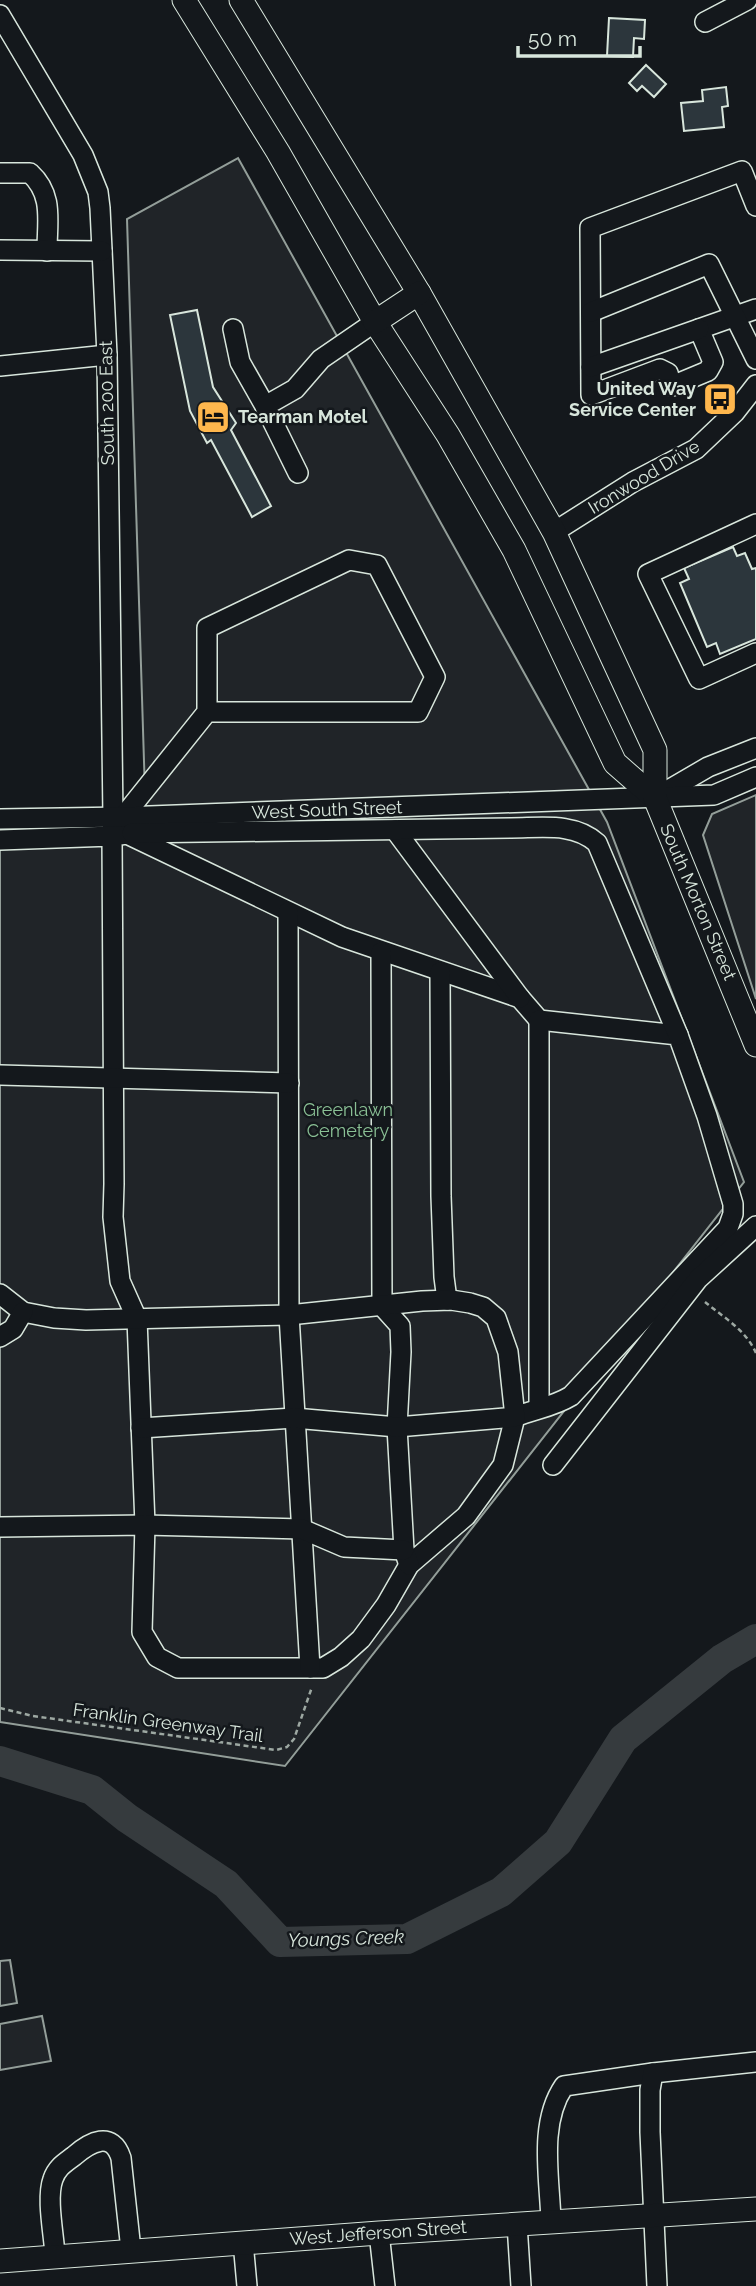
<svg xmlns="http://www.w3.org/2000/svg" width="756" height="2286" font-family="Raleway,sans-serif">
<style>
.green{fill:#202428;stroke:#939e99;stroke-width:2}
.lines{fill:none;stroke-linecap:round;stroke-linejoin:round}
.river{stroke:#363b3e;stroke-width:30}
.building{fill:#2c363c;stroke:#d8e6dc;stroke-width:2}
.minor-casing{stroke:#d8e6dc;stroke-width:22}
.major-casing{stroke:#d8e6dc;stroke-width:25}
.path{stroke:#9da8a2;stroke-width:2.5;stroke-dasharray:5 3.5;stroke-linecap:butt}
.minor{stroke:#14181c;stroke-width:19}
.major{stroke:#14181c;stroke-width:23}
.labels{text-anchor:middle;stroke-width:5;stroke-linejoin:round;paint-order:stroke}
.poi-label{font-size:18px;font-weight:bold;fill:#d8e6dc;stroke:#14181c;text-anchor:end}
.street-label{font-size:18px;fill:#d8e6dc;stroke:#14181c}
.park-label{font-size:18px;fill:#8ac095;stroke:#14181c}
.water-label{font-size:19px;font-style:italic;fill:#d8e6dc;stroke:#14181c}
</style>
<rect width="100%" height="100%" fill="#14181c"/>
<!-- green -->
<g class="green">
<polygon points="238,158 607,822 744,1182 285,1766 0,1722 0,830 146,825 127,219"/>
<polygon points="756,795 756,999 703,835 712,814"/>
<polygon points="10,1960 17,2003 0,2006 0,1961"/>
<polygon points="42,2016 51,2061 0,2070 0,2024"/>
</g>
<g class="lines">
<!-- river -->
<polyline class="river" points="0,1761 92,1790 127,1818 226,1884 280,1942 407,1939 501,1892 558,1842 623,1739 722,1659 756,1639"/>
</g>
<!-- building -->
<g class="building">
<polygon points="609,18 645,20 644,39 634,38 633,57 607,56"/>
<polygon points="646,65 666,84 654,97 642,86 637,91 629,83"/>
<polygon points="726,87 728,106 722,107 724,127 684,131 681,103 703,101 702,90"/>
<polygon points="197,310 213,387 236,423 231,430 271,506 252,517 211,440 207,443 190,411 170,315"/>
<polygon points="733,547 737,556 745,553 752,569 756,568 756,639 720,654 716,643 707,647 680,583 689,579 684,568"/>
</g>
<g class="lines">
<!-- minor casing -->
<g class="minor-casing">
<g id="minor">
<path d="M0,15L83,155L98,192L100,208L107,355L113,818L112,836L114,1184L113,1217L120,1281L137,1319L145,1525L142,1632L157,1657L178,1668H323L341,1657L361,1639L386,1605L409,1565L466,1516L503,1465L515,1417C535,1409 553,1407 571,1396L728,1228L733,1214V1204L707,1116L678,1035L539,1020L520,998L342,937L127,834L112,836L0,840"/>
<polyline points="705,22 747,0"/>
<path d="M0,173H30C54,195 47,221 47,251"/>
<polyline points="756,206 742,171 590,228 591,395 660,369 668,373 672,386 708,371 713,362 699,329 756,309"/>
<polyline points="0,250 102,251"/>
<polyline points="591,312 709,264 756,359"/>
<polyline points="233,329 240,362 265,406"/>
<polyline points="0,366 107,355"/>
<polyline points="591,367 699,329"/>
<polyline points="298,473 265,406 295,389 321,359 375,322"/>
<polyline points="756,524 648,574 699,679 756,653"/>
<polyline points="554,532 633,482 696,449 735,412 756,385"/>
<polyline points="660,795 708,767 756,748"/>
<polyline points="123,817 207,712 418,712 435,677 377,565 349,560 207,628 207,712"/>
<polyline points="0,819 123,817 714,795 756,777"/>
<polyline points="395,830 520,998"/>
<path d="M132,833L511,828C541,828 574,822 597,843L678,1035"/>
<polyline points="288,912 289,1315 310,1668"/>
<polyline points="381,952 382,1306 400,1326 401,1352 397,1427 404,1550 409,1565"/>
<polyline points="440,972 441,1196 444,1277 447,1300"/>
<polyline points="539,1020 539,1407"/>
<polyline points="0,1075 289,1083"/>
<polyline points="0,1294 23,1312 54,1318 86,1320 289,1315 422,1301 451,1300 470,1303 483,1307 496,1318 508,1352 515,1417 397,1427 294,1418 141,1428"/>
<polyline points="0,1337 13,1329 23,1312"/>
<polyline points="553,1465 698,1279 756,1226"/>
<polyline points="0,1527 145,1525 302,1529 344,1547 404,1550"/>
<path d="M551,2222C550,2179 538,2124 564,2086L653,2073"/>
<polyline points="517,2224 521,2286"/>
<polyline points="379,2233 385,2286"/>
<polyline points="243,2242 247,2286"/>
<path d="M55,2255C54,2235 46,2198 53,2179C57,2167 65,2163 74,2156C90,2142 112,2130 121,2158L131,2250"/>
<polyline points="657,2286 650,2132 650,2090 653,2073 756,2062"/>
</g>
</g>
<!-- major casing -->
<g class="major-casing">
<g id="major">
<polyline points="184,0 278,152 375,322 448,435 514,550 615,763 655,798"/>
<polyline points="241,0 419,293 554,532 655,750 655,798 756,1045"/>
<polyline points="375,322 419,293"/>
<polyline points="0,2261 379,2233 756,2209"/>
</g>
</g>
<!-- path -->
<g class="path">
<path d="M705,1302C723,1317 746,1330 756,1353"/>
<polyline points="0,1708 33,1716 276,1750 287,1747 294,1739 312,1687"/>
</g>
<!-- minor -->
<use href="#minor" class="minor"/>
<!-- major -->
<use href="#major" class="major"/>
</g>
<!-- icons -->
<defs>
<g id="bus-square" transform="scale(1.75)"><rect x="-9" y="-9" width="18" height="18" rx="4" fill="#ffb74d" stroke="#14181c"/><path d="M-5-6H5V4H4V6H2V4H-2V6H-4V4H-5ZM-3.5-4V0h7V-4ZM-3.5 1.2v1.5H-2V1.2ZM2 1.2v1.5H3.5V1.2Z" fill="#111"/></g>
<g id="hotel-square" transform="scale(1.75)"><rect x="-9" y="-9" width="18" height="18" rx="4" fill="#ffb74d" stroke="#14181c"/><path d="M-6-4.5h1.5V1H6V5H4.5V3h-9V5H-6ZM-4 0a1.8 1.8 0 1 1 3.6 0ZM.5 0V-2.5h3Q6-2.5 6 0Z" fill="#111"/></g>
</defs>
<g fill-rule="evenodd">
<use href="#bus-square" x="720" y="399"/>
<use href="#hotel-square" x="213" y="417"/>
</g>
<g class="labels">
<!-- poi labels -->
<g class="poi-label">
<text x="696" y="395">United Way<tspan x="696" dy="21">Service Center</tspan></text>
<text x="238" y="423" text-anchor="start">Tearman Motel</text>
</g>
<!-- street labels -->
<g class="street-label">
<text transform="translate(107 403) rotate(-91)" y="6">South 200 East</text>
<text transform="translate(644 477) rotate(-31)" y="6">Ironwood Drive</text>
<text transform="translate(327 810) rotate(-2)" y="6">West South Street</text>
<text transform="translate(698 902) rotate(67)" y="6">South Morton Street</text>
<text transform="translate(168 1723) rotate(8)" y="6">Franklin Greenway Trail</text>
<text transform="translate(378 2233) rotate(-4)" y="6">West Jefferson Street</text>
</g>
<!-- park labels -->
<g class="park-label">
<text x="348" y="1116">Greenlawn<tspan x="348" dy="21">Cemetery</tspan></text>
</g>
<!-- water labels -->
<g class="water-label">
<text transform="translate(346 1938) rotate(-2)" y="7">Youngs Creek</text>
</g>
</g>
<!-- scale -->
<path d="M518 46v10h122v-10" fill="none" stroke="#d8e6dc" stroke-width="3.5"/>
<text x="528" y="46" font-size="21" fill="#d8e6dc" stroke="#14181c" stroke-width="5" paint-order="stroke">50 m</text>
</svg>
